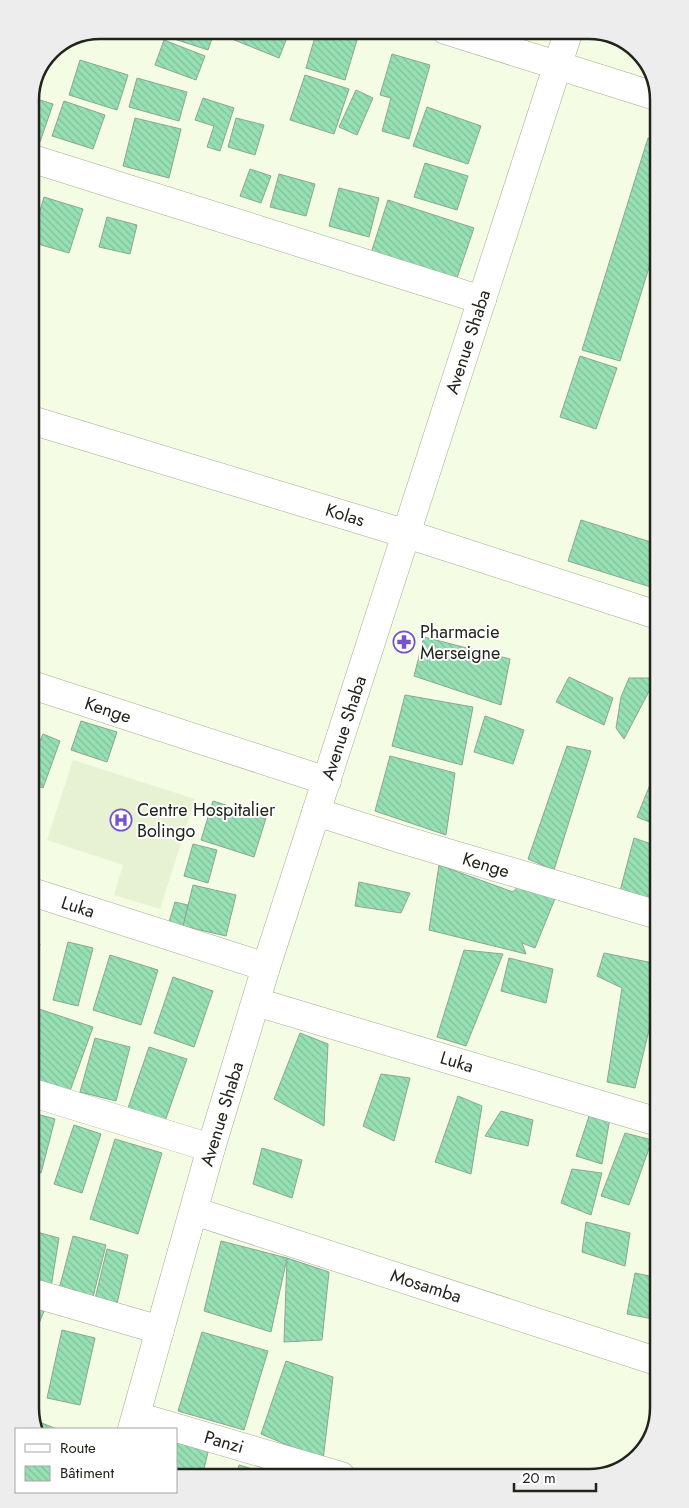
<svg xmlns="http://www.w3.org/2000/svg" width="689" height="1508" font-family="Jost,sans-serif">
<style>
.built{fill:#e7f2d2}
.building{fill:url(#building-back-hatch);stroke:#8da596}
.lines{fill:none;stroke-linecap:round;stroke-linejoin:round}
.street-casing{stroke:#a3ac94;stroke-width:29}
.secondary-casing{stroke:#a3ac94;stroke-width:29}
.street{stroke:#fff;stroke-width:28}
.secondary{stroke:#fff;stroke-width:28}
.labels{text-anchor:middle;stroke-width:4;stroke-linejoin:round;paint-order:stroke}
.street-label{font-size:18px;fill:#21241b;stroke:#fff}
.poi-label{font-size:18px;fill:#21241b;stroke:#fff;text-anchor:start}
.rim{fill:none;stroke:#21241b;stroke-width:2.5}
</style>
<defs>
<pattern id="building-back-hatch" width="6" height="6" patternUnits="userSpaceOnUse" patternTransform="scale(1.25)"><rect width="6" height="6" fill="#96e0b4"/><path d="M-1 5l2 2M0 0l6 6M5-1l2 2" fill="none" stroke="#81c09a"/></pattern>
</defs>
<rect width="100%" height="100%" fill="#f4fde4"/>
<!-- built -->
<polygon class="built" points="73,760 195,799 160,909 114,895 123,865 47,840"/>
<!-- building -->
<g class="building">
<polygon points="164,30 215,30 208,50 162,35"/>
<polygon points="230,30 290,30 279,58 227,37"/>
<polygon points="317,30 322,30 357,40 345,80 306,68"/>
<polygon points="164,40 205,56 196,80 155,65"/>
<polygon points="392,54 430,65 409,139 382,131 391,98 380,95"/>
<polygon points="80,60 128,75 117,110 69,95"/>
<polygon points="305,75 349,89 334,134 290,120"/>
<polygon points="137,78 187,92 179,121 129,107"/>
<polygon points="356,90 373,98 357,135 339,127"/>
<polygon points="30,97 53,104 40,142 30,138"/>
<polygon points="203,98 234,108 220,151 207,147 214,126 195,120"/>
<polygon points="64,101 105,115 93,149 52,136"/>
<polygon points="427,107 481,126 468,164 413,146"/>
<polygon points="135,118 181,129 169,178 123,166"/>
<polygon points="236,118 264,125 255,155 228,147"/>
<polygon points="648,138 655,140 656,245 620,361 582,350"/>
<polygon points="425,163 468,176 457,210 414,197"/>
<polygon points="250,169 271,176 261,203 240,196"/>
<polygon points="279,174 315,184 306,216 270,207"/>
<polygon points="339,188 379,198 369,237 329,226"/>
<polygon points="44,197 83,209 69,253 31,242"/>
<polygon points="388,200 474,228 456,281 371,253"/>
<polygon points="107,217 137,225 130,254 99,247"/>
<polygon points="580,356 617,368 596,429 560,417"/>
<polygon points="581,520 657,544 657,589 568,561"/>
<polygon points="424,637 510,659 501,705 414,676"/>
<polygon points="569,677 613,698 604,725 556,702"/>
<polygon points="629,678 656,678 624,739 616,728 621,697"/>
<polygon points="405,695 473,707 462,765 392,746"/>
<polygon points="485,716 524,730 513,764 474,752"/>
<polygon points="81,721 117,732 107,762 71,750"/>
<polygon points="43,734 60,741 43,788 32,784 32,738 40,741"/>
<polygon points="567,746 591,751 554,870 528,859"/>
<polygon points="390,756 455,773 446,835 375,811"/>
<polygon points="651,782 657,784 657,825 637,817"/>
<polygon points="213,801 266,818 254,857 201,840"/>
<polygon points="634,838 657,846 658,902 620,891"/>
<polygon points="193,844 217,850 208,883 184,876"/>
<polygon points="439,865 513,892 521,883 558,891 535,948 522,943 526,954 429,930"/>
<polygon points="359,882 410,893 401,913 355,906"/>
<polygon points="193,885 236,895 226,936 183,926"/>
<polygon points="175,902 188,905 183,926 169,922"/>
<polygon points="32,942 40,944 33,975"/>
<polygon points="68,942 93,948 78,1006 53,1000"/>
<polygon points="464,950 503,954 466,1046 437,1037"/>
<polygon points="604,953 658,964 658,993 635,1088 607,1082 622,988 597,976"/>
<polygon points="110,955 158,970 141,1025 93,1010"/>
<polygon points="509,958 553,969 546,1003 501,991"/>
<polygon points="173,977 213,991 194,1047 154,1033"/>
<polygon points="39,1009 93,1027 70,1091 33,1078 33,1027"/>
<polygon points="300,1033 328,1044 324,1126 274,1099"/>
<polygon points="95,1038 130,1047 116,1101 80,1092"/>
<polygon points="149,1047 187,1059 164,1124 127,1111"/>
<polygon points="381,1074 410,1078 394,1141 363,1126"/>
<polygon points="458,1096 482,1106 471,1174 435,1162"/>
<polygon points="591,1110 610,1118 602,1164 576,1156"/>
<polygon points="501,1111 533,1120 528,1146 485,1136"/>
<polygon points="33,1113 55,1119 41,1173 33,1171"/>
<polygon points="74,1125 101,1134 82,1193 54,1184"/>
<polygon points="625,1133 652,1140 629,1205 601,1196"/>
<polygon points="115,1139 162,1153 138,1234 90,1219"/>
<polygon points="262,1148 302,1160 292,1198 253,1184"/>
<polygon points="572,1169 602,1173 591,1215 561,1203"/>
<polygon points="586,1222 630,1233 625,1266 582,1252"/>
<polygon points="33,1231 59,1238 51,1287 33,1281"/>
<polygon points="73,1236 106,1245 93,1297 59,1289"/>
<polygon points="221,1241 287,1258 271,1332 204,1311"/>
<polygon points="107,1249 128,1255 116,1308 94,1303"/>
<polygon points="287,1258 329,1272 322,1340 284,1342"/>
<polygon points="635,1273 659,1278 659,1298 653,1319 627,1314"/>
<polygon points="33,1307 44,1311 34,1336"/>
<polygon points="62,1330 95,1338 80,1405 47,1398"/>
<polygon points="202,1332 268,1351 244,1430 178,1411"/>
<polygon points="286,1361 333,1377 323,1460 261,1434"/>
<polygon points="34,1420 57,1429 34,1429"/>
<polygon points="179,1437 210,1444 202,1477 176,1477 176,1448"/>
<polygon points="239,1465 263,1472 261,1477 236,1477"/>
</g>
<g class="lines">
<!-- street casing -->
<g class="street-casing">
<g id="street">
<polyline points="30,158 482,300"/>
<polyline points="31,420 407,534 657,615"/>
<polyline points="32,685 327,781"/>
<polyline points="316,812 404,840 658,915"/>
<polyline points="32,892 266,967"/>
<polyline points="256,1002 658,1122"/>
<polyline points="33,1093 211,1148"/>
<polyline points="194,1211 659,1362"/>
<polyline points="33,1293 160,1330"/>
<polyline points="136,1416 341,1476"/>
</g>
</g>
<!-- secondary casing -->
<g class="secondary-casing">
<g id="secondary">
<polyline points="445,30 655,96"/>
<polyline points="132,1429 211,1148 266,967 569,30"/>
</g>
</g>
<!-- street -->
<use href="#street" class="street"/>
<!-- secondary -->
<use href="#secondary" class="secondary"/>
</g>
<!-- icons -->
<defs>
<g id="pharmacy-ring" transform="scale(1.125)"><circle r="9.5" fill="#fff" stroke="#7754cd" stroke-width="1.5"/><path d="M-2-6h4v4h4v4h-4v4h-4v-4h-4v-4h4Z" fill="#7754cd"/></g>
<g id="hospital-ring" transform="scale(1.125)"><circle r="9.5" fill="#fff" stroke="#7754cd" stroke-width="1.5"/><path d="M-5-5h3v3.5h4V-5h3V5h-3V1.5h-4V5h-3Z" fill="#7754cd"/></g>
</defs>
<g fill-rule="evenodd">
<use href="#pharmacy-ring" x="404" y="642"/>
<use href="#hospital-ring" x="121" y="820"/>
</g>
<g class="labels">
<!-- street labels -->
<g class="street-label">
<text transform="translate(468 342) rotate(-72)" y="6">Avenue Shaba</text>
<text transform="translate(345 515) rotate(17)" y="6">Kolas</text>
<text transform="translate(108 710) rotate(18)" y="6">Kenge</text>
<text transform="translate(344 728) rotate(-72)" y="6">Avenue Shaba</text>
<text transform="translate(486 865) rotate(17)" y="6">Kenge</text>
<text transform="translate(78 907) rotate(18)" y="6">Luka</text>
<text transform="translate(457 1062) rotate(17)" y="6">Luka</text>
<text transform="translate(222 1114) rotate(-73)" y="6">Avenue Shaba</text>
<text transform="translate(426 1286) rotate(18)" y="6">Mosamba</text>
<text transform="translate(224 1442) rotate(16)" y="6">Panzi</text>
</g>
<!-- poi labels -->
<g class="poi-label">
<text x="420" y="638">Pharmacie<tspan x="420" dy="21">Merseigne</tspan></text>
<text x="137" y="816">Centre Hospitalier<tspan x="137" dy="21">Bolingo</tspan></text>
</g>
</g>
<!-- crop -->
<path d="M0 0H689V1508H0ZM100 39H589A61 61 0 0 1 650 100V1408A61 61 0 0 1 589 1469H100A61 61 0 0 1 39 1408V100A61 61 0 0 1 100 39Z" fill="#ededed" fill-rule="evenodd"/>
<path class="rim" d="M100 39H589A61 61 0 0 1 650 100V1408A61 61 0 0 1 589 1469H100A61 61 0 0 1 39 1408V100A61 61 0 0 1 100 39Z"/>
<!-- legend -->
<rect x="15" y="1428" width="162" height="65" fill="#ffffff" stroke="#a6a7a4"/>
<rect x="25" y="1444" width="25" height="8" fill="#ffffff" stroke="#a6a7a4"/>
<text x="60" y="1453" font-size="15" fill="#21241b">Route</text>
<rect x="25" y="1466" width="25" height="15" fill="url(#building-back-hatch)" stroke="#a6a7a4"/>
<text x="60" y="1478" font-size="15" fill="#21241b">Bâtiment</text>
<!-- scale -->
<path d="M514 1483v8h82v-8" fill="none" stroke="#21241b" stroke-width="2.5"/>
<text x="522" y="1483" font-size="15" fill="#21241b" stroke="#ffffff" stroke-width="4" paint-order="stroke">20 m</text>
</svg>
